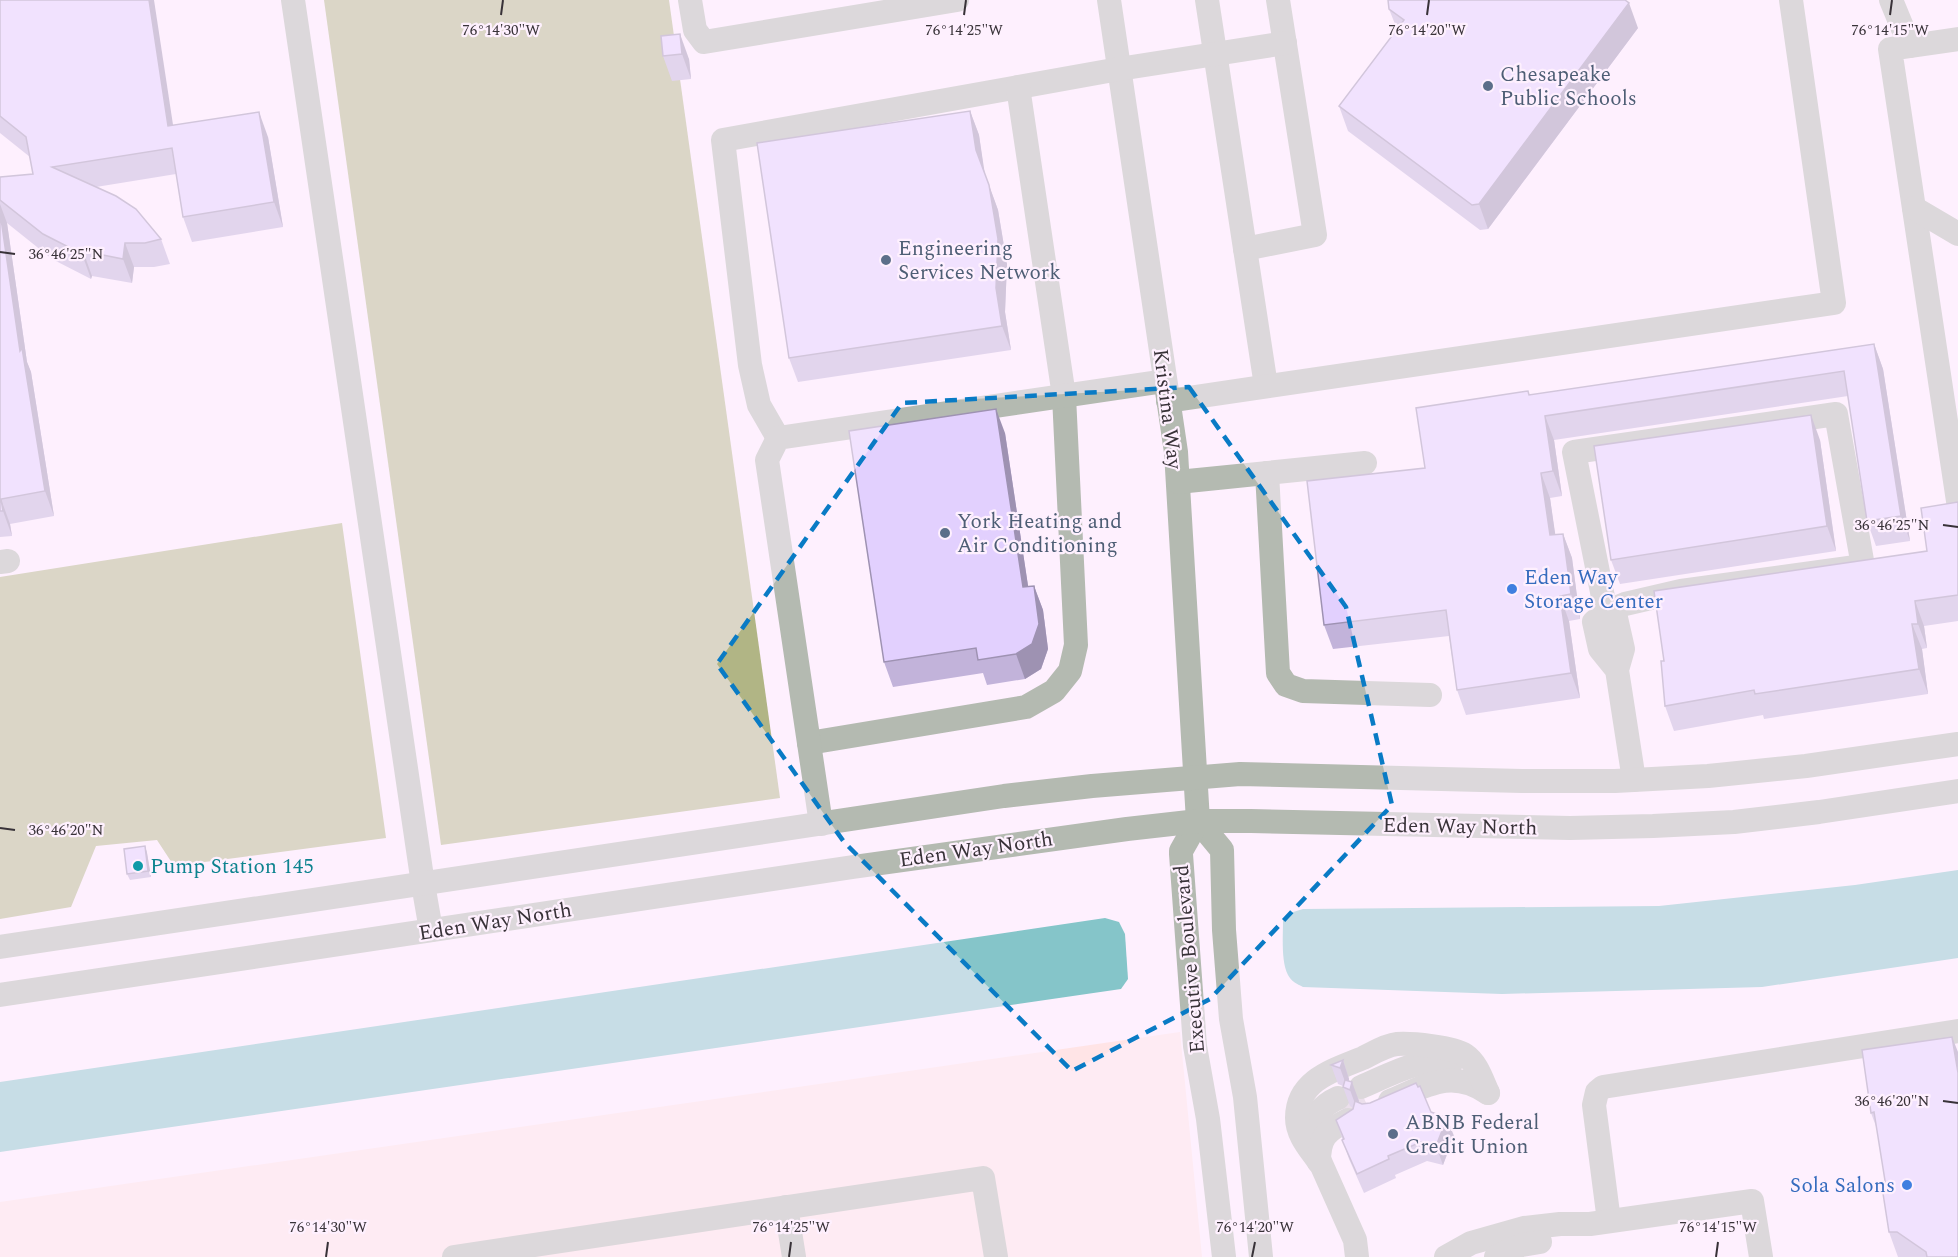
<svg xmlns="http://www.w3.org/2000/svg" width="1958" height="1257" font-family="Spectral,serif">
<style>
.industrial{fill:#ffe4e6}
.forest{fill:#b1b585}
.water{fill:#85c5c9}
.lines{fill:none;stroke-linecap:round;stroke-linejoin:round}
.minor-tunnel{stroke:#d6cad6;stroke-width:24;stroke-dasharray:24 12;stroke-linecap:butt}
.minor{stroke:#b4bab1;stroke-width:24}
.wall{fill:#c2b3da}
.shaded-wall{fill:#9e92b2}
.building{fill:#e2d0fe;stroke:#9e92b2;stroke-width:1.5}
.marked{fill:none;stroke:#097bc5;stroke-width:4.5;stroke-dasharray:12 8;stroke-linejoin:round}
.ticks{fill:none;stroke:#383238;stroke-width:2}
.service-dot{fill:#5c6f8a;stroke:#fef0fe;stroke-width:2}
.shop-dot{fill:#3f7fe0;stroke:#fef0fe;stroke-width:2}
.culture-dot{fill:#0f9aa8;stroke:#fef0fe;stroke-width:2}
.labels{text-anchor:middle;stroke-width:4.5;stroke-linejoin:round;paint-order:stroke}
.service-label{font-size:21px;fill:#4e5e75;stroke:#fef0fe;text-anchor:start}
.street-label{font-size:21px;fill:#383238;stroke:#fef0fe}
.shop-label{font-size:21px;fill:#366cbe;stroke:#fef0fe;text-anchor:start}
.culture-label{font-size:21px;fill:#0d838f;stroke:#fef0fe;text-anchor:start}
.ticks-label{font-size:15px;text-anchor:middle;fill:#383238;stroke:#fef0fe;stroke-width:4.5;stroke-linejoin:round;paint-order:stroke}
</style>
<rect width="100%" height="100%" fill="#fef0fe"/>
<!-- industrial -->
<polygon class="industrial" points="1180,1032 1202,1257 0,1257 0,1202"/>
<!-- forest -->
<g class="forest">
<polygon points="324,0 669,0 780,798 441,845"/>
<polygon points="342,523 386,838 174,866 157,840 96,846 71,907 0,919 0,577"/>
</g>
<!-- water -->
<g class="water">
<path d="M1958,870V958L1762,987L1502,994L1303,987C1297,984 1291,981 1288,975C1281,962 1283,936 1283,921L1290,913L1303,909L1659,906L1855,885Z"/>
<polygon points="1105,918 1119,922 1125,934 1128,979 1121,989 0,1152 0,1082"/>
</g>
<g class="lines">
<!-- minor-tunnel -->
<polyline class="minor-tunnel" points="1343,1110 1367,1099"/>
<!-- minor -->
<g class="minor">
<polyline points="293,0 423,884 431,930"/>
<polyline points="690,0 695,30 704,42 957,0"/>
<polyline points="1109,0 1176,452 1198,821"/>
<polyline points="1207,0 1266,386"/>
<polyline points="1891,0 1910,46"/>
<polyline points="1958,39 1890,49 1958,501"/>
<polyline points="1914,208 1958,234"/>
<polyline points="1245,249 1315,235 1278,0"/>
<polyline points="1168,401 1834,303 1791,0"/>
<polygon points="1836,414 1863,566 1681,591 1625,604 1606,612 1574,452"/>
<polyline points="778,438 759,405 750,365 723,140 1119,69 1285,43"/>
<polyline points="1267,473 1278,673 1286,685 1303,691 1430,695"/>
<polyline points="1178,482 1365,463"/>
<polyline points="0,562 8,561"/>
<polyline points="1617,670 1623,649 1616,618 1606,612 1594,622 1600,649 1617,670 1634,780"/>
<polyline points="809,743 1026,707 1054,691 1070,671 1076,645 1064,396 1018,87"/>
<polyline points="1198,821 1222,850 1224,930 1231,1019 1245,1097 1261,1257"/>
<polyline points="1198,821 1181,851 1181,854 1195,1046 1208,1119 1224,1257"/>
<polyline points="821,824 767,460 778,438 1165,381"/>
<polyline points="0,947 1004,796 1092,786 1240,774 1522,781 1615,781 1708,776 1806,766 1958,744"/>
<polyline points="0,995 853,867 1127,829 1198,821 1251,821 1570,828 1653,826 1734,822 1819,812 1958,791"/>
<path d="M1361,1087C1390,1075 1418,1057 1451,1063"/>
<path d="M1390,1101C1426,1086 1451,1068 1488,1093"/>
<path d="M1309,1136C1312,1118 1320,1106 1338,1098"/>
<polyline points="1314,1148 1355,1240 1357,1257"/>
<path d="M1319,1162C1310,1149 1297,1135 1297,1118C1297,1080 1334,1070 1363,1058C1373,1053 1386,1045 1397,1044C1411,1043 1453,1047 1465,1055C1477,1063 1482,1080 1488,1093"/>
<path d="M1319,1162C1319,1137 1326,1131 1348,1120"/>
<polyline points="786,1207 794,1257"/>
<polyline points="1609,1221 1594,1105 1597,1092 1603,1087 1958,1031"/>
<polyline points="454,1257 983,1178 996,1257"/>
<polyline points="1446,1257 1471,1243 1524,1228 1560,1224 1590,1224 1752,1201 1761,1257"/>
<polyline points="1496,1257 1521,1245 1540,1242"/>
</g>
</g>
<!-- wall -->
<g class="wall">
<polygon points="0,0 173,125 268,137 283,227 192,242 183,217 176,174 96,187 161,239 170,264 154,267 134,267 132,283 92,276 91,279 52,259 7,223 27,362 31,372 54,516 10,524 12,536 0,537 0,177 33,174 30,157 0,133"/>
<polygon points="1389,9 1638,28 1488,229 1480,230 1348,131 1339,106 1397,29"/>
<polygon points="661,36 689,59 691,79 672,81 663,56"/>
<polygon points="970,111 979,135 984,172 998,210 1007,264 1005,312 1011,350 798,382 789,358"/>
<polygon points="1874,344 1883,369 1910,541 1876,546 1867,521 1848,396 1554,440 1562,496 1550,498 1555,535 1563,534 1572,558 1580,619 1569,621 1580,698 1466,715 1457,690 1449,636 1333,649 1324,625 1425,468 1530,395"/>
<polygon points="1005,433 1028,586 1034,586 1043,610 1048,649 1041,669 1025,679 987,685 983,673 893,687 884,662"/>
<polygon points="1820,440 1836,551 1620,584 1611,560"/>
<polygon points="1958,502 1958,621 1924,626 1927,648 1922,649 1928,694 1764,719 1763,715 1674,731 1665,706 1664,661 1927,551"/>
<polygon points="145,846 147,853 151,877 130,880 127,874"/>
<polygon points="1862,1050 1958,1257 1898,1257 1889,1232 1886,1187 1877,1129 1871,1113"/>
<polygon points="1343,1060 1349,1079 1349,1081 1359,1101 1359,1103 1362,1104 1431,1112 1454,1136 1443,1165 1427,1161 1395,1175 1396,1178 1364,1193 1349,1159 1336,1120 1353,1109 1353,1108 1350,1106 1343,1087 1343,1086 1338,1084 1331,1065"/>
</g>
<!-- shaded-wall -->
<g class="shaded-wall">
<polygon points="149,0 154,0 177,151 168,126"/>
<polygon points="1629,3 1638,28 1488,229 1479,204"/>
<polygon points="680,34 689,59 691,79 682,54"/>
<polygon points="970,111 979,135 985,175 976,150"/>
<polygon points="259,112 268,137 283,227 274,202"/>
<polygon points="989,185 998,210 1007,264 1005,312 1011,350 1002,326 996,288"/>
<polygon points="0,204 7,223 27,362 31,372 54,516 45,491 20,351 0,212"/>
<polygon points="125,243 134,267 132,283 123,259"/>
<polygon points="83,251 92,276 91,279 82,254"/>
<polygon points="1874,344 1883,369 1910,541 1901,516"/>
<polygon points="996,409 1005,433 1032,612 1023,587"/>
<polygon points="1811,415 1820,440 1836,551 1827,526"/>
<polygon points="1545,416 1554,440 1562,496 1553,471"/>
<polygon points="1541,473 1550,498 1559,560 1550,535"/>
<polygon points="1,499 10,524 12,536 3,511"/>
<polygon points="1563,534 1572,558 1580,619 1571,594"/>
<polygon points="1034,586 1043,610 1048,649 1041,669 1025,679 1016,654"/>
<polygon points="1560,596 1569,621 1580,698 1571,673"/>
<polygon points="1915,601 1924,626 1927,648 1918,624"/>
<polygon points="1912,624 1922,649 1928,694 1919,669"/>
<polygon points="145,846 147,853 151,877 148,871"/>
<polygon points="1952,1037 1958,1052 1958,1073"/>
<polygon points="1343,1060 1349,1079 1347,1087 1340,1068"/>
<polygon points="1352,1082 1359,1101 1357,1109 1350,1090"/>
<polygon points="1447,1118 1454,1136 1443,1165 1436,1146"/>
</g>
<!-- building -->
<g class="building">
<polygon points="0,0 149,0 168,126 259,112 274,202 183,217 172,148 52,167 116,196 136,209 161,239 145,243 125,243 123,259 83,251 82,254 43,234 0,200 0,177 33,174 26,137 0,116"/>
<polygon points="1388,0 1625,0 1629,3 1479,204 1472,205 1339,106 1404,20 1389,9"/>
<polygon points="680,34 682,54 663,56 661,36"/>
<polygon points="970,111 976,150 989,185 998,239 996,288 1002,326 789,358 757,143"/>
<polygon points="0,212 20,351 22,348 45,491 1,499 3,511 0,511"/>
<polygon points="1874,344 1901,516 1867,521 1844,371 1545,416 1553,471 1541,473 1550,535 1563,534 1571,594 1560,596 1571,673 1457,690 1446,610 1324,625 1307,481 1425,468 1416,408 1528,391 1529,395"/>
<polygon points="996,409 1023,587 1034,586 1039,624 1032,644 1016,654 978,660 976,648 884,662 849,431"/>
<polygon points="1811,415 1827,526 1611,560 1594,446"/>
<polygon points="1958,502 1958,595 1915,601 1918,624 1912,624 1919,669 1755,694 1754,690 1665,706 1661,661 1664,661 1654,591 1927,551 1921,508"/>
<polygon points="145,846 148,871 127,874 124,849"/>
<polygon points="1952,1037 1958,1073 1958,1257 1927,1257 1926,1252 1897,1232 1889,1232 1882,1187 1886,1187 1874,1112 1871,1113 1862,1050"/>
<polygon points="1343,1060 1340,1068 1331,1065"/>
<polygon points="1345,1080 1352,1082 1350,1090 1343,1087"/>
<polygon points="1416,1083 1418,1087 1420,1086 1431,1112 1447,1118 1436,1146 1421,1142 1388,1156 1389,1159 1357,1174 1342,1140 1344,1139 1336,1120 1353,1109 1355,1101 1362,1104 1370,1103"/>
</g>
<!-- marked area -->
<path d="M0 0H1958V1257H0ZM1189,387L1346,607L1392,805L1210,999L1072,1071L844,842L717,664L902,403Z" fill="#fef0fe" fill-opacity=".55" fill-rule="evenodd"/>
<path class="marked" d="M1189,387L1346,607L1392,805L1210,999L1072,1071L844,842L717,664L902,403Z"/>
<!-- ticks -->
<path class="ticks" d="M501,15L503,0M964,15L966,0M1427,15L1429,0M1890,15L1892,0M0,252L15,254M1943,525L1958,527M0,828L15,830M1943,1101L1958,1103M326,1257L328,1242M789,1257L791,1242M1252,1257L1255,1242M1716,1257L1718,1242"/>
<!-- markers -->
<g class="service-dot">
<circle cx="1488" cy="86" r="6"/>
<circle cx="886" cy="260" r="6"/>
<circle cx="945" cy="533" r="6"/>
<circle cx="1393" cy="1134" r="6"/>
</g>
<g class="shop-dot">
<circle cx="1512" cy="589" r="6"/>
<circle cx="1907" cy="1185" r="6"/>
</g>
<circle class="culture-dot" cx="138" cy="866" r="6"/>
<g class="labels">
<!-- service labels -->
<g class="service-label">
<text x="1500" y="81">Chesapeake<tspan x="1500" dy="24">Public Schools</tspan></text>
<text x="898" y="255">Engineering<tspan x="898" dy="24">Services Network</tspan></text>
<text x="957" y="528">York Heating and<tspan x="957" dy="24">Air Conditioning</tspan></text>
<text x="1405" y="1129">ABNB Federal<tspan x="1405" dy="24">Credit Union</tspan></text>
</g>
<!-- street labels -->
<g class="street-label">
<text transform="translate(1168 409) rotate(83)" y="7">Kristina Way</text>
<text transform="translate(1460 826) rotate(1)" y="7">Eden Way North</text>
<text transform="translate(976 849) rotate(-8)" y="7">Eden Way North</text>
<text transform="translate(495 921) rotate(-9)" y="7">Eden Way North</text>
<text transform="translate(1189 959) rotate(-95)" y="7">Executive Boulevard</text>
</g>
<!-- shop labels -->
<g class="shop-label">
<text x="1524" y="584">Eden Way<tspan x="1524" dy="24">Storage Center</tspan></text>
<text x="1895" y="1192" text-anchor="end">Sola Salons</text>
</g>
<!-- culture labels -->
<g class="culture-label">
<text x="150" y="873">Pump Station 145</text>
</g>
</g>
<g class="ticks-label">
<text x="501" y="35">76°14'30"W</text>
<text x="964" y="35">76°14'25"W</text>
<text x="1427" y="35">76°14'20"W</text>
<text x="1890" y="35">76°14'15"W</text>
<text x="66" y="259">36°46'25"N</text>
<text x="1892" y="530">36°46'25"N</text>
<text x="66" y="835">36°46'20"N</text>
<text x="1892" y="1106">36°46'20"N</text>
<text x="328" y="1232">76°14'30"W</text>
<text x="791" y="1232">76°14'25"W</text>
<text x="1255" y="1232">76°14'20"W</text>
<text x="1718" y="1232">76°14'15"W</text>
</g>
</svg>
